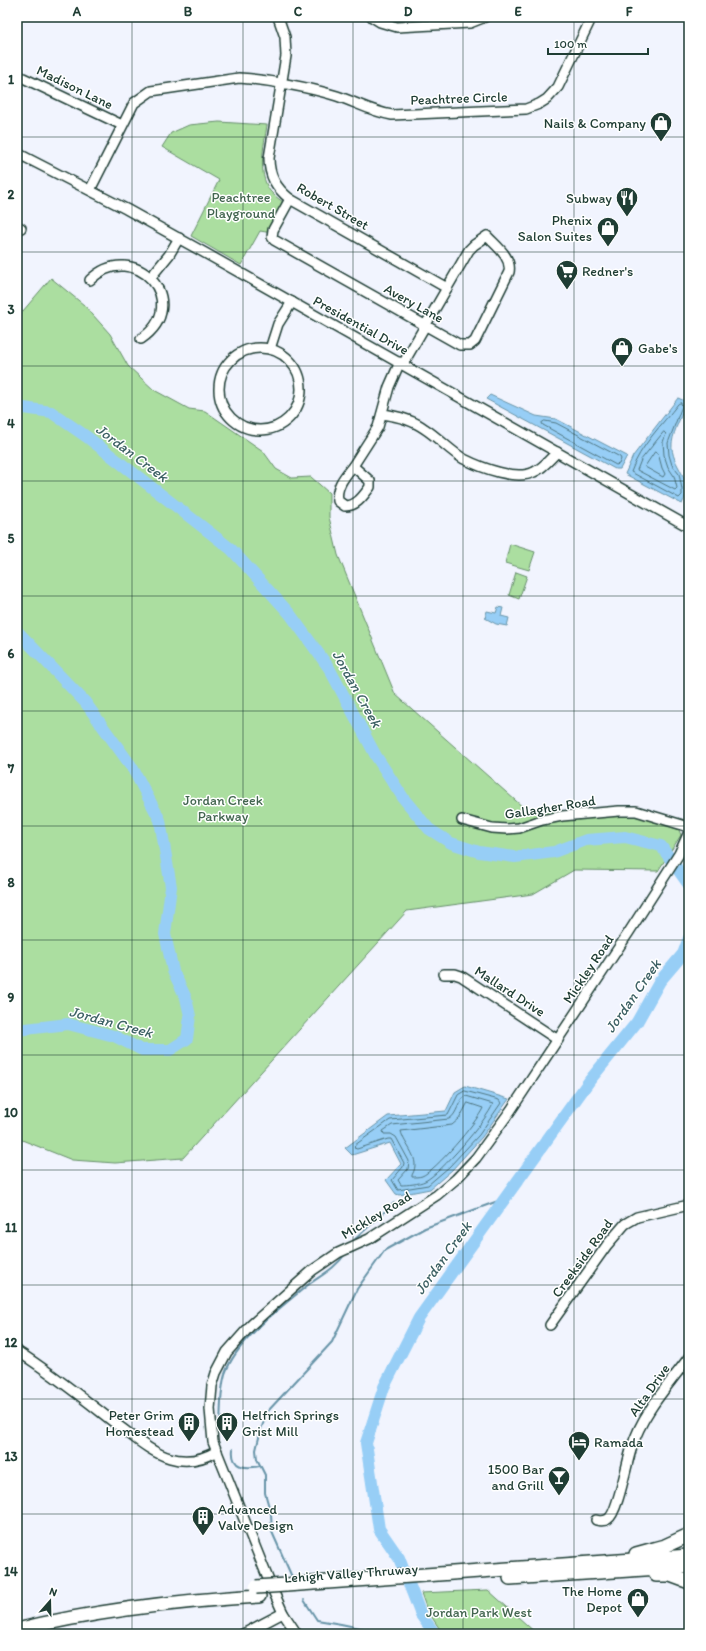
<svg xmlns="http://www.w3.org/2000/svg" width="706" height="1651" font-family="Itim,sans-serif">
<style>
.green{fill:#abdea0;stroke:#658e6a}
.water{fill:#97cef6;stroke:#6794a8}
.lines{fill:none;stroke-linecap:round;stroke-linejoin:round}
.shore{stroke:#4f7782;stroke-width:1}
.stream{stroke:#6794a8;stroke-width:2}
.river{stroke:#97cef6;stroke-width:12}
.minor-casing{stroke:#1f3d34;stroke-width:12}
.highway-casing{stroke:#1f3d34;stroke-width:16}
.minor{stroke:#fff;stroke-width:9}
.highway{stroke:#fff;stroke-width:13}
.highway-bridge-casing{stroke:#1f3d34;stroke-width:16;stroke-linecap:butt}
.highway-bridge{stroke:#fff;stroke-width:13}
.grid{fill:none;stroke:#1f3d34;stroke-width:1;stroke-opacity:0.55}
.labels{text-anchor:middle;stroke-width:3;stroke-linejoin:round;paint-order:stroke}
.street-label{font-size:14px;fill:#1f3d34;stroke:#fff}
.poi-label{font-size:14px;fill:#1f3d34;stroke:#fff;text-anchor:end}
.park-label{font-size:14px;fill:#42654f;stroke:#fff}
.water-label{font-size:15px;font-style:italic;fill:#3d6164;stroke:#fff}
.neatline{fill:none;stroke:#1f3d34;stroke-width:1.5}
.grid-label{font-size:13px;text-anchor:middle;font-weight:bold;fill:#1f3d34}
</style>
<rect width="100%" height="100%" fill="#f1f4fe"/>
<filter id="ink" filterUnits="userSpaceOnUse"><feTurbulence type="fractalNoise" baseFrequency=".025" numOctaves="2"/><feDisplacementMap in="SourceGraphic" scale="8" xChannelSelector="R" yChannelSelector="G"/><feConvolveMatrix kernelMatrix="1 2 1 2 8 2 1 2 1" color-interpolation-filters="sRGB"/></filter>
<g filter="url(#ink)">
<!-- green -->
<g class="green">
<path d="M219,122L267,125C264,146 257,172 270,191C274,196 282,201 287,205L272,233L260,231L241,265L191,236L219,180L162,147L171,133L189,125Z"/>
<polygon points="51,278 84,305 110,334 128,366 154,390 189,409 205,411 263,451 276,469 292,478 311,477 329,493 329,517 338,555 395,694 524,808 566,811 627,807 646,809 675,820 674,827 679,830 681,835 658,871 574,870 533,894 407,911 183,1158 115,1163 72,1160 17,1138 17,318"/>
<polygon points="510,544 535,552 529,570 505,563"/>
<polygon points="516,572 527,576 519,599 509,595"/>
<polygon points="488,1590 537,1634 443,1634 427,1610 421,1593"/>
</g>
<!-- water -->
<g class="water">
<polygon points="490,395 536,416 556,419 627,456 620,469 615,469 486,399"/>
<path d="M678,398L687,402C682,415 674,429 672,443C670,467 696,478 682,504L625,474L633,456Z"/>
<polygon points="498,607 503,608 501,616 509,618 507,626 496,624 485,618 487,611 496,613"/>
<polygon points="465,1086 509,1099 482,1137 452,1170 430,1189 399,1195 396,1194 386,1180 401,1164 390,1143 352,1155 345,1148 388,1116 446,1111 455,1092"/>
</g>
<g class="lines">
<!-- shore -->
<g class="shore">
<path d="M681,403L682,406L668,443L669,455L672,465L679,474L682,489V495L679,498L631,472C640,446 662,425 678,404Z"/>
<polygon points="545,421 556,423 620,457 621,459 619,464 616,465 543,425 542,423"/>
<polygon points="664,432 666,434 663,442 664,455 668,467 674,476 677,488 675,490 637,470 641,460"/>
<polygon points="655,452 658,453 662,468 665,474 663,477 645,467"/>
<polygon points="465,1091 499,1100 501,1103 479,1135 449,1167 428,1185 398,1190 392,1180 403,1167 404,1163 391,1139 388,1139 357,1149 354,1148 355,1145 390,1120 448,1115 458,1095"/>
<path d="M466,1096L493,1104C487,1120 440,1174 425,1181C419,1184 407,1185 401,1185L398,1180L408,1169L409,1161L396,1137L391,1134H384L383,1131L392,1125L449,1119C458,1114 457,1101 466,1096Z"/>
<path d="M468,1103L483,1108C477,1122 435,1171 422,1176C419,1177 415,1177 412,1177V1175C422,1158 404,1146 401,1131L452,1125L459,1119Z"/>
</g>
<!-- stream -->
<g class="stream">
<polyline points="351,1243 394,1203"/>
<path d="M227,1435L220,1426C221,1409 220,1391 225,1374C236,1341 281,1307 308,1285C320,1276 336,1268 345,1254"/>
<path d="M233,1449C231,1468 245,1469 260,1466"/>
<polyline points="292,1577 272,1532 271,1514 265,1493 265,1475 257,1459 256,1450 261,1429 268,1411 332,1342 357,1289 385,1250 425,1228 506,1198"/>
<polyline points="304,1600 317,1620 341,1624 388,1634"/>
</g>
<!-- river -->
<g class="river">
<polyline points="17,407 51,412 87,437 231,549 290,614 329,668 376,756 404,799 429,829 451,843 479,852 515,857 554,852 586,840 625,837 661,846 689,885"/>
<polyline points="17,631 85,702 132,767 160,820 171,887 165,934 173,971 186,998 190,1016 187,1039 170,1050 142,1050 114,1036 68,1024 17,1030"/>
<polyline points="435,1634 421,1615 399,1558 379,1529 366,1443 384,1387 419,1318 590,1080 637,1022 660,981 683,954 689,938"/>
</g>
<!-- minor casing -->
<g class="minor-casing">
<g id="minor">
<path d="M278,17L285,37L286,56L269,158C269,176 276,188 290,199L447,288"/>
<polyline points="372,17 380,22 397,27 470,23 485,17"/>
<polyline points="17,75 122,125"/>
<polyline points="17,153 126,209 205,253 689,527"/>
<path d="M90,190L134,103L151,91L239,78C269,80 308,87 337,96C355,102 373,112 392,115L526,109L539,104L547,99L558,87L589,23L590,17"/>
<path d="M290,199L273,230L272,237L274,240L460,345H470L475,341L509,272C512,257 496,246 487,236L474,245L469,250L403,364"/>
<polyline points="17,226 21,228"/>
<polyline points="151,277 169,255 179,238"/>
<path d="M90,280C134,237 194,303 141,339"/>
<circle cx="260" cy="389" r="41"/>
<polyline points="270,349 278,324 292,302"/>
<path d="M382,414C397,416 413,420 425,429C439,438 450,451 464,459C482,468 516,481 534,472C543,468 550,459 557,452"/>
<polyline points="353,466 378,427 389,387 400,362"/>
<path d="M353,466L370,481V487C363,496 357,506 345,506L338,501C335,487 345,476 353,466Z"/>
<polyline points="462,820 492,828 507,829 519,828 542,820 562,816 619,811 636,811 689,827"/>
<polyline points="444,974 455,974 461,976 558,1040"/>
<polyline points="550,1325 607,1245 625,1224 637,1217 689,1205"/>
<path d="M17,1351C52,1373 84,1399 116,1424C133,1436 150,1452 170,1458C187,1463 202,1460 217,1451"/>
<path d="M596,1520C600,1521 605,1521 608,1519C618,1513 627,1460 632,1447C642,1413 669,1385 689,1357"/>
<polyline points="243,1634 283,1613"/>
<polyline points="297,1634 283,1613 271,1586 213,1442 210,1409 212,1386 216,1373 227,1352 251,1325 313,1270 338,1253 369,1239 437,1195 456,1179 476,1158 511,1110 629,932 679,854 689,832"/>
</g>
</g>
<!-- highway casing -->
<g class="highway-casing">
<g id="highway">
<polyline points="636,1554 665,1546 689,1535"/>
<polyline points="656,1575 670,1575 689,1582"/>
<polyline points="510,1578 689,1566"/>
<polyline points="286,1585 689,1556"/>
<path d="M17,1630C97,1610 177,1601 259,1596"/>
</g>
</g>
<!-- minor -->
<use href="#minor" class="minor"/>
<!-- highway -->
<use href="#highway" class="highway"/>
<!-- highway-bridge casing -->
<g class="highway-bridge-casing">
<polyline id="highway-bridge" points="256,1587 286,1585"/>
</g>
<!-- highway-bridge -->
<use href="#highway-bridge" class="highway-bridge"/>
</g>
</g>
<!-- grid -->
<path class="grid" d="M132,17V1634M243,17V1634M353,17V1634M463,17V1634M574,17V1634M17,137H689M17,252H689M17,366H689M17,481H689M17,596H689M17,711H689M17,826H689M17,940H689M17,1055H689M17,1170H689M17,1285H689M17,1399H689M17,1514H689"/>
<!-- icons -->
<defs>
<g id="shop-pin" transform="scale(1.15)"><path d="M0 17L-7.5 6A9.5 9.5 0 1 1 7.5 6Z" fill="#1f3d34" stroke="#fff"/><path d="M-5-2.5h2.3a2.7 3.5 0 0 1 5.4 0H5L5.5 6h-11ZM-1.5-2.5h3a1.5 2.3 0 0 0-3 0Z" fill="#fff"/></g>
<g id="restaurant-pin" transform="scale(1.15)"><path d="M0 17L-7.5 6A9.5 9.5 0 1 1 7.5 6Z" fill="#1f3d34" stroke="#fff"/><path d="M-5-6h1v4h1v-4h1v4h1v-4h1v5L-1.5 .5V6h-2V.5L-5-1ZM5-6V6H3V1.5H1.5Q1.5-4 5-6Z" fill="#fff"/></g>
<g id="supermarket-pin" transform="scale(1.15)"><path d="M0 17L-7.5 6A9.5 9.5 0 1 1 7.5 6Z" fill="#1f3d34" stroke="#fff"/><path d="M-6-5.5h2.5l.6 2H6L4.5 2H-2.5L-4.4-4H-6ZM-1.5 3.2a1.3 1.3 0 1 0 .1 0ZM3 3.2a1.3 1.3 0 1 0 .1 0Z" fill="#fff"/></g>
<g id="building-pin" transform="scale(1.15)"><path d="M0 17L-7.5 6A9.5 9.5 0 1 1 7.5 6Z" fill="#1f3d34" stroke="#fff"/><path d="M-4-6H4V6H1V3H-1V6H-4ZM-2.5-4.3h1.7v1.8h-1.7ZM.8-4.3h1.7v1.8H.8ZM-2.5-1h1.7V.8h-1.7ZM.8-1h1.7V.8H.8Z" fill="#fff"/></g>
<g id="hotel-pin" transform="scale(1.15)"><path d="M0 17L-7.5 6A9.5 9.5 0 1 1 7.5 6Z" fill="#1f3d34" stroke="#fff"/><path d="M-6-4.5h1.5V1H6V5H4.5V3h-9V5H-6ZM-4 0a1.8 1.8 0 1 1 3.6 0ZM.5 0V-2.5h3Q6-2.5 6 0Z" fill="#fff"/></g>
<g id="bar-pin" transform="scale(1.15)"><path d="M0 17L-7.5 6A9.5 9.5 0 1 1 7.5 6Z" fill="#1f3d34" stroke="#fff"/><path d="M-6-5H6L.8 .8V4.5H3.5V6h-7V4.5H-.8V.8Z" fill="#fff"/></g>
</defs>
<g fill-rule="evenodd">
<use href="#shop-pin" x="661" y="123"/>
<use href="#restaurant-pin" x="627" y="198"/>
<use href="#shop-pin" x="608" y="228"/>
<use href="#supermarket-pin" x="567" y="271"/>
<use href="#shop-pin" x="622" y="348"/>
<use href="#building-pin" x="189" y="1423"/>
<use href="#building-pin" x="227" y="1423"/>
<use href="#hotel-pin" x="579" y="1442"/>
<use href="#bar-pin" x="559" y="1477"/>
<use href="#building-pin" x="203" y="1517"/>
<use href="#shop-pin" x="638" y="1599"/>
</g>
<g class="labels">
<!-- street labels -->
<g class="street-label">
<text transform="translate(75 87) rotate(26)" y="5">Madison Lane</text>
<text transform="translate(459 98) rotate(-2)" y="5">Peachtree Circle</text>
<text transform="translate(333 206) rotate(30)" y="5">Robert Street</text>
<text transform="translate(414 303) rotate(29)" y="5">Avery Lane</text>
<text transform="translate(361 325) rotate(29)" y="5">Presidential Drive</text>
<text transform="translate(550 807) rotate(-9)" y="5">Gallagher Road</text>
<text transform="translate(588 969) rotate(-56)" y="5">Mickley Road</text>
<text transform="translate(510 991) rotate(33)" y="5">Mallard Drive</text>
<text transform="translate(376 1215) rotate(-31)" y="5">Mickley Road</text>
<text transform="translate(582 1258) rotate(-54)" y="5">Creekside Road</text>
<text transform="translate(649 1390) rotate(-55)" y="5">Alta Drive</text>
<text transform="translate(351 1573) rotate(-4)" y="5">Lehigh Valley Thruway</text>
</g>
<!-- poi labels -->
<g class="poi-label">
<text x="646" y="128">Nails &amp; Company</text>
<text x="612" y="203">Subway</text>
<text x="592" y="225">Phenix<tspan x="592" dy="16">Salon Suites</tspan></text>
<text x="582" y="276" text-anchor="start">Redner's</text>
<text x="638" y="353" text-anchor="start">Gabe's</text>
<text x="174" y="1420">Peter Grim<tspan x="174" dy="16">Homestead</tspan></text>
<text x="242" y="1420" text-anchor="start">Helfrich Springs<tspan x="242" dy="16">Grist Mill</tspan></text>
<text x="594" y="1447" text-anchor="start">Ramada</text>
<text x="544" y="1474">1500 Bar<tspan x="544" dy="16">and Grill</tspan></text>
<text x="218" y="1514" text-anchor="start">Advanced<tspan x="218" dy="16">Valve Design</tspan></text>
<text x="622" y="1596">The Home<tspan x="622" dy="16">Depot</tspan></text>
</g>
<!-- park labels -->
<g class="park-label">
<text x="241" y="202">Peachtree<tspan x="241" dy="16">Playground</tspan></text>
<text x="223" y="805">Jordan Creek<tspan x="223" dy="16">Parkway</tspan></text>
<text x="479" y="1617">Jordan Park West</text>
</g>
<!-- water labels -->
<g class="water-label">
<text transform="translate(132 453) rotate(37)" y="5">Jordan Creek</text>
<text transform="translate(357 689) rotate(61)" y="5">Jordan Creek</text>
<text transform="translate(633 996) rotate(-55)" y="5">Jordan Creek</text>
<text transform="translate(111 1022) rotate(15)" y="5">Jordan Creek</text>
<text transform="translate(443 1258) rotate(-54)" y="5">Jordan Creek</text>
</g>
</g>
<!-- margin -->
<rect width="706" height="1651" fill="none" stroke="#fff" stroke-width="44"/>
<!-- north arrow -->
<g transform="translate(50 1601) rotate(20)" stroke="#ffffff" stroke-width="3" paint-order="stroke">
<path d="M0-3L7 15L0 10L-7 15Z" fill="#1f3d34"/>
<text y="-6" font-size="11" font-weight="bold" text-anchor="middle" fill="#1f3d34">N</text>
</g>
<!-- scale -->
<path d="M548 48v6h100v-6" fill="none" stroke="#1f3d34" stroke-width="2"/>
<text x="554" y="48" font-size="12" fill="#1f3d34" stroke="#ffffff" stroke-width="3" paint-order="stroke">100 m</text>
<rect x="22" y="22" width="662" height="1607" class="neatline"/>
<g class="grid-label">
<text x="77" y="16">A</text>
<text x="188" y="16">B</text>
<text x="298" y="16">C</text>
<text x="408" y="16">D</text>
<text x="518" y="16">E</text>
<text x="629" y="16">F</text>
<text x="11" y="84">1</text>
<text x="11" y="199">2</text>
<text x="11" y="314">3</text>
<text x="11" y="428">4</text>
<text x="11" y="543">5</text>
<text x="11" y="658">6</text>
<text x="11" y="773">7</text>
<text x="11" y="887">8</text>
<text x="11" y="1002">9</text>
<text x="11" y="1117">10</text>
<text x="11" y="1232">11</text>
<text x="11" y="1347">12</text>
<text x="11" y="1461">13</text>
<text x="11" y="1576">14</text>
</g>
</svg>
